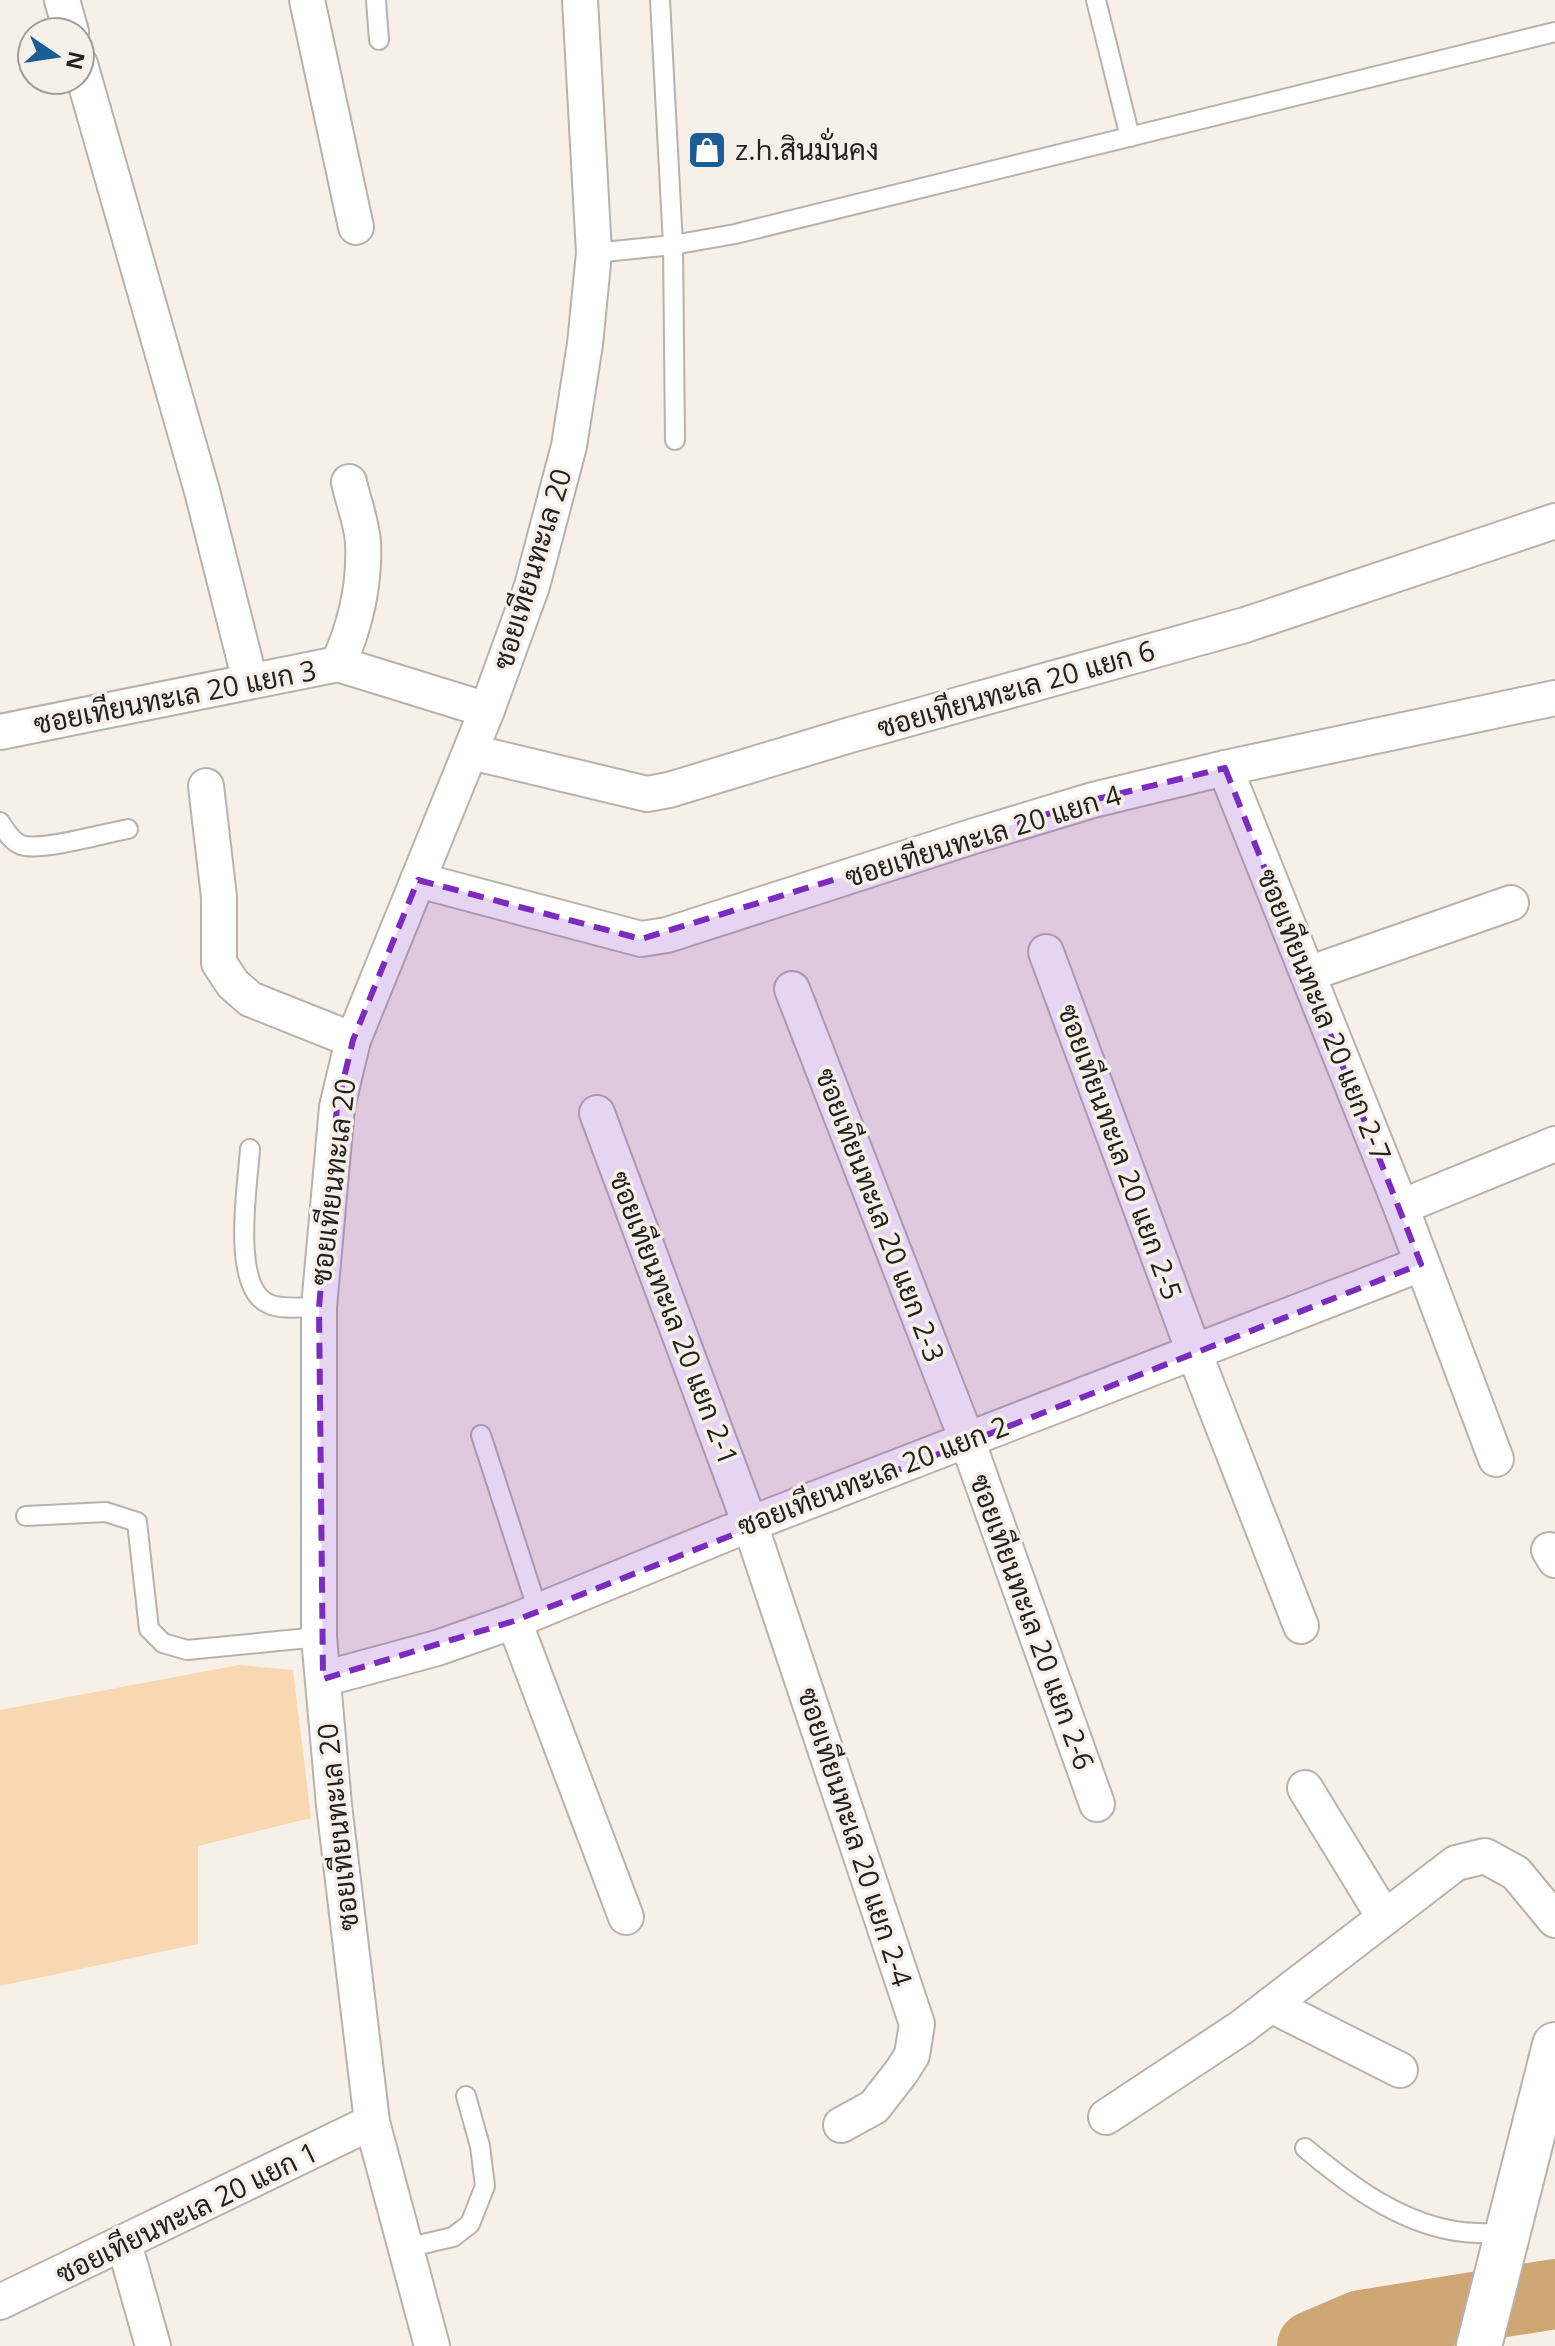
<svg xmlns="http://www.w3.org/2000/svg" width="1555" height="2346" font-family="'Open Sans',Sarabun,sans-serif">
<style>
.green{fill:#f8d8b0}
.lines{fill:none;stroke-linecap:round;stroke-linejoin:round}
.river{stroke:#cea775;stroke-width:70}
.lane-casing{stroke:#b8b2aa;stroke-width:22}
.street-casing{stroke:#b8b2aa;stroke-width:38}
.secondary-casing{stroke:#b8b2aa;stroke-width:48}
.lane{stroke:#fff;stroke-width:18}
.street{stroke:#fff;stroke-width:34}
.secondary{stroke:#fff;stroke-width:44}
.marked{fill:#7b2cbf;fill-opacity:0.2;stroke:#7b2cbf;stroke-width:6;stroke-dasharray:16 10;stroke-linejoin:round}
.labels{text-anchor:middle;stroke-width:7;stroke-linejoin:round;paint-order:stroke}
.poi-label{font-size:28px;fill:#24211e;stroke:#f7f0e8;text-anchor:start}
.street-label{font-size:28px;fill:#24211e;stroke:#f7f0e8}
</style>
<rect width="100%" height="100%" fill="#f7f0e8"/>
<!-- green -->
<polygon class="green" points="239,1665 293,1670 311,1818 198,1846 198,1944 0,1986 0,1710"/>
<g class="lines">
<!-- river -->
<polyline class="river" points="1312,2346 1361,2325 1555,2294"/>
<!-- lane casing -->
<g class="lane-casing">
<g id="lane">
<polyline points="376,0 379,40"/>
<polyline points="660,0 673,245 675,440"/>
<polyline points="1096,0 1130,137"/>
<polyline points="594,253 673,245 735,234 1555,32"/>
<path d="M0,822C5,830 11,841 21,845C41,852 105,833 128,829"/>
<path d="M250,1149C248,1183 230,1288 269,1304C282,1310 304,1307 319,1307"/>
<polyline points="481,1435 538,1611"/>
<polyline points="26,1516 106,1512 137,1522 149,1629 163,1643 187,1650 319,1637"/>
<path d="M1305,2148C1348,2184 1394,2219 1450,2230C1468,2234 1488,2233 1506,2234"/>
<polyline points="406,2248 453,2237 470,2224 485,2186 480,2146 466,2096"/>
</g>
</g>
<!-- street casing -->
<g class="street-casing">
<g id="street">
<polyline points="62,0 71,32"/>
<polyline points="307,0 356,227"/>
<polyline points="80,64 202,491 250,681"/>
<path d="M338,664C355,627 365,584 363,543C362,523 353,501 349,482"/>
<polyline points="0,732 338,664 487,710"/>
<polyline points="471,752 647,794 669,790 850,735 1245,625 1555,521"/>
<polyline points="1225,768 1401,1207 1496,1459"/>
<polyline points="206,786 219,897 219,963 233,984 250,999 353,1040"/>
<polyline points="418,880 641,939 667,935 974,836 1093,800 1225,768 1555,698"/>
<polyline points="1046,952 1194,1352 1301,1626"/>
<polyline points="1308,974 1511,903"/>
<polyline points="792,989 967,1440 1097,1804"/>
<polyline points="597,1113 750,1524 917,2024 912,2055 902,2071 874,2107 841,2125"/>
<polyline points="1401,1207 1555,1144"/>
<polyline points="1549,1550 1555,1560"/>
<polyline points="514,1621 626,1917"/>
<polyline points="323,1679 437,1648 514,1621 750,1524 1421,1264"/>
<polyline points="1305,1788 1384,1917"/>
<polyline points="1271,2005 1400,2070"/>
<polyline points="1106,2117 1242,2027 1456,1863 1485,1856 1516,1873 1555,1920"/>
<polyline points="124,2243 153,2346"/>
<polyline points="0,2302 372,2122"/>
<polyline points="432,2346 372,2122 334,1805 319,1637 319,1307 337,1107 353,1040 487,710 532,586 569,446 585,344 594,253 580,0"/>
</g>
</g>
<!-- secondary casing -->
<g class="secondary-casing">
<polyline id="secondary" points="1479,2346 1555,2045"/>
</g>
<!-- lane -->
<use href="#lane" class="lane"/>
<!-- street -->
<use href="#street" class="street"/>
<!-- secondary -->
<use href="#secondary" class="secondary"/>
</g>
<!-- marked area -->
<path class="marked" d="M1225,768L1421,1264L514,1621L323,1679L319,1307L337,1107L353,1040L418,880L641,939L1093,800Z"/>
<!-- icons -->
<defs>
<g id="shop-square" transform="scale(2)"><rect x="-9" y="-9" width="18" height="18" rx="4" fill="#1b5e93" stroke="#f7f0e8"/><path d="M-5-2.5h2.3a2.7 3.5 0 0 1 5.4 0H5L5.5 6h-11ZM-1.5-2.5h3a1.5 2.3 0 0 0-3 0Z" fill="#fff"/></g>
</defs>
<g fill-rule="evenodd">
<use href="#shop-square" x="707" y="150"/>
</g>
<g class="labels">
<!-- poi labels -->
<g class="poi-label">
<text x="735" y="160">z.h.สินมั่นคง</text>
</g>
<!-- street labels -->
<g class="street-label">
<text transform="translate(532 569) rotate(-73)" y="10">ซอยเทียนทะเล 20</text>
<text transform="translate(1016 689) rotate(-16)" y="10">ซอยเทียนทะเล 20 แยก 6</text>
<text transform="translate(175 697) rotate(-11)" y="10">ซอยเทียนทะเล 20 แยก 3</text>
<text transform="translate(983 836) rotate(-17)" y="10">ซอยเทียนทะเล 20 แยก 4</text>
<text transform="translate(1324 1015) rotate(68)" y="10">ซอยเทียนทะเล 20 แยก 2-7</text>
<text transform="translate(1120 1152) rotate(70)" y="10">ซอยเทียนทะเล 20 แยก 2-5</text>
<text transform="translate(333 1182) rotate(-83)" y="10">ซอยเทียนทะเล 20</text>
<text transform="translate(880 1215) rotate(69)" y="10">ซอยเทียนทะเล 20 แยก 2-3</text>
<text transform="translate(674 1318) rotate(69)" y="10">ซอยเทียนทะเล 20 แยก 2-1</text>
<text transform="translate(873 1476) rotate(-21)" y="10">ซอยเทียนทะเล 20 แยก 2</text>
<text transform="translate(1032 1622) rotate(70)" y="10">ซอยเทียนทะเล 20 แยก 2-6</text>
<text transform="translate(338 1827) rotate(-96)" y="10">ซอยเทียนทะเล 20</text>
<text transform="translate(855 1837) rotate(72)" y="10">ซอยเทียนทะเล 20 แยก 2-4</text>
<text transform="translate(187 2213) rotate(-26)" y="10">ซอยเทียนทะเล 20 แยก 1</text>
</g>
</g>
<!-- north arrow -->
<g transform="translate(56 56) rotate(103)"><circle r="38" fill="#f7f0e8" stroke="#a39d97" stroke-width="2"/>
<path d="M0-6L14 30L0 20L-14 30Z" fill="#1b5e93"/>
<text y="-12" font-size="22" font-weight="bold" text-anchor="middle" fill="#24211e">N</text>
</g>
</svg>
